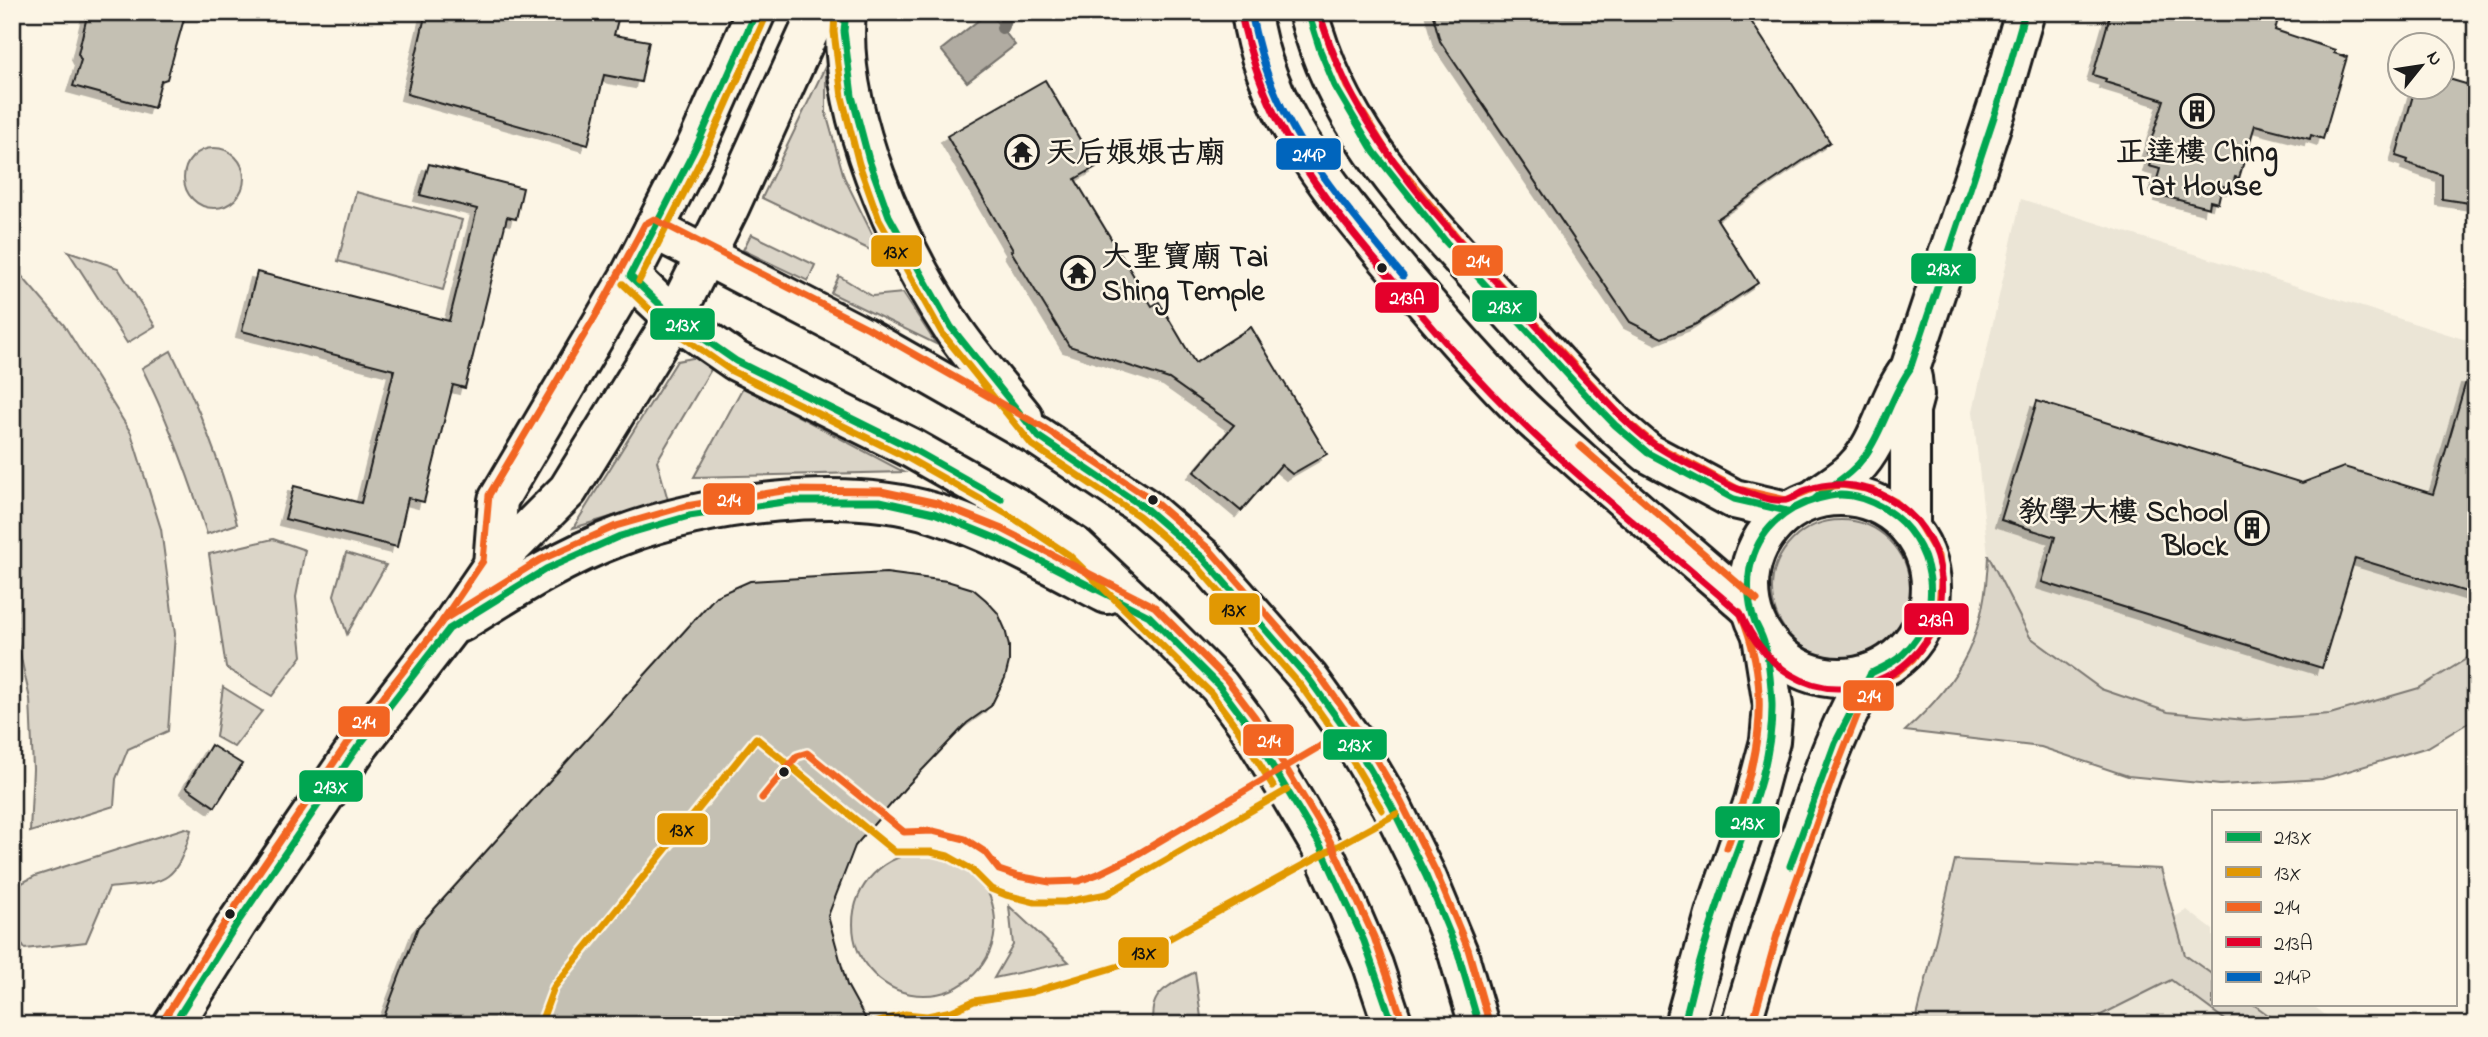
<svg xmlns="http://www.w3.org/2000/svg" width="2488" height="1037" font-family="'Indie Flower','LXGW WenKai TC',sans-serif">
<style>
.built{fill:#ebe5d6}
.green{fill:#dbd5c8;stroke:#7c7872;stroke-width:2}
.water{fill:#b0aba1;stroke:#75726c;stroke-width:2}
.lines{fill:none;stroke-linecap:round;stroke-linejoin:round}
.stream{stroke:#75726c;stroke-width:12}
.building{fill:#c4c0b3;stroke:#1c1c1c;stroke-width:2;filter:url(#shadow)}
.minor-casing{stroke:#1c1c1c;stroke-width:44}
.major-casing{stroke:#1c1c1c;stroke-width:44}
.minor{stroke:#fcf5e5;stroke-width:38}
.major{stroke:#fcf5e5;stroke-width:38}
.bus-1-casing{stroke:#fcf5e5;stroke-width:12}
.bus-2-casing{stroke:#fcf5e5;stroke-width:12}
.bus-3-casing{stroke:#fcf5e5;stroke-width:12}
.bus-4-casing{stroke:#fcf5e5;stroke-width:12}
.bus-5-casing{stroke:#fcf5e5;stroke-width:12}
.bus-1{stroke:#00a651;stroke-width:7}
.bus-2{stroke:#e19803;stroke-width:7}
.bus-3{stroke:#f26522;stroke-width:7}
.bus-4{stroke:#e4002b;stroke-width:7}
.bus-5{stroke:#0065bd;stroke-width:7}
.bus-dot{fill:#1c1c1c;stroke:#fcf5e5;stroke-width:2.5}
.labels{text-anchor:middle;stroke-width:5;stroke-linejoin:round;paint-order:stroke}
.poi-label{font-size:30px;font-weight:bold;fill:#1c1c1c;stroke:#fcf5e5;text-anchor:start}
.line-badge{stroke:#fcf5e5;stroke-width:2.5}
.badge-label{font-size:19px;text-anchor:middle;font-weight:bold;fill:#fff}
.pale-badge-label{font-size:19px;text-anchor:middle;font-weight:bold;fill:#111}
</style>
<defs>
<filter id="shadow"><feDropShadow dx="-6" dy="6" stdDeviation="0" flood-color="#0004"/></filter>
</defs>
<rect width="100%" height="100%" fill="#fcf5e5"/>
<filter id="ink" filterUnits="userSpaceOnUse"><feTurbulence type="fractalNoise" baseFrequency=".0143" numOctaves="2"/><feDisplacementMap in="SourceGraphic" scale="14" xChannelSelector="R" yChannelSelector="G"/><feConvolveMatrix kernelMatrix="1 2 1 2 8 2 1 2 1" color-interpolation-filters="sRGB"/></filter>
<g filter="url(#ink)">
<!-- built -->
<g class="built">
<polygon points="2021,199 2476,343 2476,653 2419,688 2330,714 2244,720 2168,712 2101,689 2030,637 1988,555 1973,411"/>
<polygon points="2187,910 2213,930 2213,1004 2311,1004 2338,1025 1981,1025"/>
</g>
<!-- green -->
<g class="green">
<polygon points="826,65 826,113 844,177 883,256 762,198"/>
<circle cx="214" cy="178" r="30"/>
<polygon points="356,192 462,220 443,290 338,261"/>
<polygon points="751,234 815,265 808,281 743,250"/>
<polygon points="68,251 118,268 155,326 127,343"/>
<polygon points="12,265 64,325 131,433 161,529 175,634 168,731 128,749 116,779 114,806 30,832 33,769 30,699 12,617"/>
<polygon points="839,276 872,296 903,293 936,344 831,293"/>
<path d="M171,351C199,407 221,464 237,524L207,534C189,477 169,422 142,368Z"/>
<polygon points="698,357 713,366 657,461 668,500 573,528 677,361"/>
<polygon points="743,387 904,472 694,477"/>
<circle cx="1841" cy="589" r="69"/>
<polygon points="273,539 305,550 296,597 302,656 272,696 226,668 209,554"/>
<polygon points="346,553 386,565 347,634 334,595"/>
<path d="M1988,555L2030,637L2101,689L2168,712L2244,720L2330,714L2419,688L2476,653V718L2428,747L2322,779L2220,785L2128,776L2041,747L1905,731C1963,679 1986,633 1988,555Z"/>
<polygon points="223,687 262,711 234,747 216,737"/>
<path d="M185,828L191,830C175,888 162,882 109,888L86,942L25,949L12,930V902L20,884L35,876Z"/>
<circle cx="924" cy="924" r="71"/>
<polygon points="1955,860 2161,869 2185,955 2213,975 2213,1004 2253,1004 2282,1025 2232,1025 2171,980 2081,1025 1915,1025"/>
<polygon points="1009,906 1069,962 994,978 1013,945"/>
<path d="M1195,972L1202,1025H1153C1148,991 1169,986 1195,972Z"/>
</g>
<!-- water -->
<polygon class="water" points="989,12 1015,45 967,82 941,50"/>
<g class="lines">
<!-- stream -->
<polyline class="stream" points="1002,28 1009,12"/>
</g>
<!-- building -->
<g class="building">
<polygon points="88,12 186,12 167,79 161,81 154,108 73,86 81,60 78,54"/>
<polygon points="426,12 620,12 614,35 649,41 641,82 604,75 588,145 407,94"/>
<polygon points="1432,12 1745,12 1830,142 1717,219 1758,283 1696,324 1662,338 1630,322 1440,41"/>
<polygon points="2111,12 2280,12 2275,30 2335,50 2334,53 2347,57 2323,139 2311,135 2310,139 2255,125 2239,178 2235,177 2232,188 2222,186 2218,203 2210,201 2209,208 2160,195 2162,188 2155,186 2160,169 2149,166 2152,155 2147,153 2164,100 2105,82 2106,79 2093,75"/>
<polygon points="2442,77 2476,87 2476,204 2442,199 2442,175 2407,163 2408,160 2396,156 2415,88 2442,88"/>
<polygon points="1045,80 1096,167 1075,179 1152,306 1159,302 1195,363 1251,327 1327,454 1292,474 1281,465 1241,511 1194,472 1234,425 1169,379 1069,346 1011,251 1013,250 947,136"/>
<polygon points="429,164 523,188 516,219 507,217 465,388 453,385 424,502 408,498 397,547 285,519 294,486 361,503 394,370 242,331 257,272 449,321 477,209 420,195"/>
<polygon points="2467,378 2476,379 2476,595 2355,558 2322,668 2042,582 2055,537 2001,520 2037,401 2302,483 2344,467 2433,494"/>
<polygon points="886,573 947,581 973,589 986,600 998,613 1005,629 1009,646 1009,662 1005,678 991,706 967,723 906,787 855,846 828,916 847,985 869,1025 381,1025 418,927 716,596 750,581"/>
<polygon points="211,745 242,764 215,807 186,787"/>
</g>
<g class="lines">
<!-- minor casing -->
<g class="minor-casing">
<g id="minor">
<path d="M1816,498C1828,488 1844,480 1855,468C1882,441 1887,398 1910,369L2000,99L2025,12"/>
<polyline points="1910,529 1910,410 1914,395 1912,378"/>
</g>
</g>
<!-- major casing -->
<g class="major-casing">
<g id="major">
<path d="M846,12C837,112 897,244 951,326C972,358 999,387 1023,417"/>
<path d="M1251,12C1264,107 1326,184 1385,255C1428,306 1472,358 1519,406C1536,423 1555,439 1574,455C1631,507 1692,556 1750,608"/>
<path d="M1308,12C1335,118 1401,192 1473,271C1511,313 1549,355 1588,397L1615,425L1648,453L1734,499L1787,511"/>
<polyline points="654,229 863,337 1039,437 1145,508 1203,558 1309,679 1352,739 1391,805 1426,876 1458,953 1479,1025"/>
<polyline points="630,276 674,318 736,361 911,448 1017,508 1076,547 1149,616 1219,686 1246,722 1282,781 1320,845 1346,902 1373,965 1393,1025"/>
<circle cx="1840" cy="587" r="91"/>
<polyline points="493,565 498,500 630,276 698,143 756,12"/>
<path d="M461,622C512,590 563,557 620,536C708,503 843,485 934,513C994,532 1051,565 1107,594"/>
<polyline points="173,1025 238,922 357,748 449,629 493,565 568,490 674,318 730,206 818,12"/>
<polyline points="1684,1025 1715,914 1754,801 1770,741 1773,706 1762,636"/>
<path d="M1741,1025C1760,959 1780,895 1803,830C1822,775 1839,723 1871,673"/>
</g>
</g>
<!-- minor -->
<use href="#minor" class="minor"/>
<!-- major -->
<use href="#major" class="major"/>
<!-- bus-1 casing -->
<g class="bus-1-casing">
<g id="bus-1">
<polyline points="756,12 698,143 630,276 674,318 736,361 911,448 1001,499"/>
<polyline points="846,12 844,31 852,96 869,160 889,216 951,327 1039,437 1145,508 1203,558 1309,679 1352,739 1391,805 1426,876 1458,953 1479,1025"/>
<polyline points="1308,12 1320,50 1335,86 1374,152 1446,242 1588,397 1615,425 1648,453 1734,499 1787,511"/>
<path d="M1816,498C1833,484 1852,474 1865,456C1884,429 1891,396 1910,369L2000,99L2025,12"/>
<polyline points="1790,866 1835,743 1871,673"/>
<polyline points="173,1025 238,922 357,748 449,629 546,569 620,536 689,516 790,501 880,501 934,513 998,539 1149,616 1219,686 1246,722 1320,845 1364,941 1393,1025"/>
<path d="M1684,1025C1695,973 1711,923 1729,872C1749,818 1773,763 1772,704C1771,685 1770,665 1765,646C1763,637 1759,630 1755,622C1747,601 1746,575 1754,554C1766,521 1796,502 1830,496C1850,492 1868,499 1885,509C1935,540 1948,612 1903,654C1894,663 1882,668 1871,673"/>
</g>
</g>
<!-- bus-2 casing -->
<g class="bus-2-casing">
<g id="bus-2">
<polyline points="835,12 834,32 842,97 859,164 879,220 942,333 1032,445 1139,516 1196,565 1301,686 1343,745 1382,810"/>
<polyline points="639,281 707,148 766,16"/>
<polyline points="623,284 667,326 730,370 906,457 1012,517 1069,555 1211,693 1237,728 1273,786"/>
<polyline points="540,1025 554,987 756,738 895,852 931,852 948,856 971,869 991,889 1006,895 1035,902 1065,902 1107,894 1287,790"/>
<polyline points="868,1025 905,1014 927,1016 952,1011 974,1001 1032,992 1119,966 1396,814"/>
</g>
</g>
<!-- bus-3 casing -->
<g class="bus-3-casing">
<g id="bus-3">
<polyline points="1319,12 1331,49 1347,87 1389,155 1468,250 1622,417 1654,444 1738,489 1786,500 1815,488 1842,485 1872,490 1896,502 1917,521 1938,556 1941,581 1939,607 1931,634 1913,659 1896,673 1878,681 1859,711 1834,774 1777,935 1752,1025"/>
<polyline points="1580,446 1757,600"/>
<polyline points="443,620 540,560 616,526 686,506 728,499 790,490 881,491 937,503 1002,529 1155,607 1227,680 1255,717 1330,841 1374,937 1403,1022"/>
<polyline points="762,798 797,756 807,753 904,832 933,831 965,839 985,852 999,870 1017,876 1050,882 1079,881 1098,874 1131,858 1329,741"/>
<path d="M1727,848C1756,766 1776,696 1740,612"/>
<polyline points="164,1019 229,916 348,742 441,623 483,561 489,495 599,310 645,224 654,219 868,328 1044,428 1151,499 1210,550 1317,672 1361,734 1400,800 1436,872 1468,949 1489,1022"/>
</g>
</g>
<!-- bus-4 casing -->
<g class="bus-4-casing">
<path id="bus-4" d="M1241,14C1263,122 1317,191 1387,274C1429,323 1471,374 1518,419C1589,488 1667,549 1741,614C1763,665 1809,700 1865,684C1883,680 1899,671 1912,658C1957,614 1949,541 1899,505C1873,486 1838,479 1807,490C1799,492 1793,499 1785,500C1771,502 1751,494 1738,489C1725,485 1712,476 1700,470C1682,461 1664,452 1648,440C1628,425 1612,407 1595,389C1566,359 1538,327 1509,296C1459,241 1407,186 1368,123C1346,88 1331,51 1319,12"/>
</g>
<!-- bus-5 casing -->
<g class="bus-5-casing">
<path id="bus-5" d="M1251,12C1256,37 1262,61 1272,85C1301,157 1354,217 1403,276"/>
</g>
<!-- bus-1 -->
<use href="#bus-1" class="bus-1"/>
<!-- bus-2 -->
<use href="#bus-2" class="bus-2"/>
<!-- bus-3 -->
<use href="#bus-3" class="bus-3"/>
<!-- bus-4 -->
<use href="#bus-4" class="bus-4"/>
<!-- bus-5 -->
<use href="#bus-5" class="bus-5"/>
</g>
</g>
<!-- icons -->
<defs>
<g id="building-ring" transform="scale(1.75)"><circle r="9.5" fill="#fcf5e5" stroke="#1c1c1c" stroke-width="1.5"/><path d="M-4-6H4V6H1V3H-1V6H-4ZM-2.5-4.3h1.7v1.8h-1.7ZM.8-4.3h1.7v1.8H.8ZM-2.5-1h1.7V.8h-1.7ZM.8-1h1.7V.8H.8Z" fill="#1c1c1c"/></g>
<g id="temple-ring" transform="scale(1.75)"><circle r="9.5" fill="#fcf5e5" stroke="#1c1c1c" stroke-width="1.5"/><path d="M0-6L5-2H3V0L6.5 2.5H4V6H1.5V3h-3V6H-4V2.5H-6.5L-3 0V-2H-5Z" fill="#1c1c1c"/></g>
</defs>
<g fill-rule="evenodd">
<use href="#building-ring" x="2197" y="111"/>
<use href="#temple-ring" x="1022" y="152"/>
<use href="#temple-ring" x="1078" y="273"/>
<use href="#building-ring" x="2252" y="528"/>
</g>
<!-- markers -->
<g class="bus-dot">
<circle cx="1382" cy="268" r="6"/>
<circle cx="1153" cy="500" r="6"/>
<circle cx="784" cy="772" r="6"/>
<circle cx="230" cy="914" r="6"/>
</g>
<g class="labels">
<!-- poi labels -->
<g class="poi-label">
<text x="2197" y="161" text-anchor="middle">正達樓 Ching<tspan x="2197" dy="34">Tat House</tspan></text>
<text x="1046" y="162">天后娘娘古廟</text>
<text x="1102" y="266">大聖寶廟 Tai<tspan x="1102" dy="34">Shing Temple</tspan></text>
<text x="2228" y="521" text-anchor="end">教學大樓 School<tspan x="2228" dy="34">Block</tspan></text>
</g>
</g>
<g class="line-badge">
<rect x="1275" y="137" width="67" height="34" rx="7" fill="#0065bd"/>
<rect x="870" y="234" width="53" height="34" rx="7" fill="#e19803"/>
<rect x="1451" y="244" width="53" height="33" rx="7" fill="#f26522"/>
<rect x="1910" y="252" width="67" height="33" rx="7" fill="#00a651"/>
<rect x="1374" y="281" width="66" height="33" rx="7" fill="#e4002b"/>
<rect x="1471" y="289" width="67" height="34" rx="7" fill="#00a651"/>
<rect x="649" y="307" width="67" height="34" rx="7" fill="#00a651"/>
<rect x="702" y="482" width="54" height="34" rx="7" fill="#f26522"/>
<rect x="1208" y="592" width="53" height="34" rx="7" fill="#e19803"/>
<rect x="1903" y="602" width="67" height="34" rx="7" fill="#e4002b"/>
<rect x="1842" y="679" width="53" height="33" rx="7" fill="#f26522"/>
<rect x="337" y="705" width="54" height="33" rx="7" fill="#f26522"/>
<rect x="1242" y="723" width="53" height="34" rx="7" fill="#f26522"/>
<rect x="1322" y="728" width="66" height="33" rx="7" fill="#00a651"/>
<rect x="298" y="769" width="66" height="34" rx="7" fill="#00a651"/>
<rect x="1714" y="805" width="67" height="34" rx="7" fill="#00a651"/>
<rect x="656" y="812" width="53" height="34" rx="7" fill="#e19803"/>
<rect x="1117" y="936" width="53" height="33" rx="7" fill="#e19803"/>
</g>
<g class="badge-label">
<text x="1309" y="161">214P</text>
<text x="1478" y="267">214</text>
<text x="1944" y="275">213X</text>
<text x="1407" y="304">213A</text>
<text x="1505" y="313">213X</text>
<text x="683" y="331">213X</text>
<text x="729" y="506">214</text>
<text x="1936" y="626">213A</text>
<text x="1869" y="702">214</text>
<text x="364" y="728">214</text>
<text x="1269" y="747">214</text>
<text x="1355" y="751">213X</text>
<text x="331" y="793">213X</text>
<text x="1748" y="829">213X</text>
</g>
<g class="pale-badge-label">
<text x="896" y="258">13X</text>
<text x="1234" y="616">13X</text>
<text x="682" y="836">13X</text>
<text x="1144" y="959">13X</text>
</g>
<!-- margin -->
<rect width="2488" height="1037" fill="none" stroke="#fcf5e5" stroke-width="42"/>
<rect x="21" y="21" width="2446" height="995" fill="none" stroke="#1c1c1c" stroke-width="2.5" filter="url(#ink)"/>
<!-- legend -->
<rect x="2212" y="810" width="245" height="196" fill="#fcf5e5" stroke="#a29e95" stroke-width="2"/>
<rect x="2226" y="832" width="35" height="10" fill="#00a651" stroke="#a29e95" stroke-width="2"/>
<text x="2274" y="844" font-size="21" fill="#1c1c1c">213X</text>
<rect x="2226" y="867" width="35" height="10" fill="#e19803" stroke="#a29e95" stroke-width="2"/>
<text x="2274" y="880" font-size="21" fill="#1c1c1c">13X</text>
<rect x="2226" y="902" width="35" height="10" fill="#f26522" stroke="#a29e95" stroke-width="2"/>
<text x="2274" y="914" font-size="21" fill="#1c1c1c">214</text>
<rect x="2226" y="937" width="35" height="10" fill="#e4002b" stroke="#a29e95" stroke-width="2"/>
<text x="2274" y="950" font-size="21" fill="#1c1c1c">213A</text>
<rect x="2226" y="972" width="35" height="10" fill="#0065bd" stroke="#a29e95" stroke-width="2"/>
<text x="2274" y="984" font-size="21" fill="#1c1c1c">214P</text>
<!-- north arrow -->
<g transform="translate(2421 66) rotate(60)"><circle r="33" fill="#fcf5e5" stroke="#a29e95" stroke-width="2"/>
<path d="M0-5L12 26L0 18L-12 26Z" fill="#1c1c1c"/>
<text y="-10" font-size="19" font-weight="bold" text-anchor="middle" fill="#1c1c1c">N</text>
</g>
</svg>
